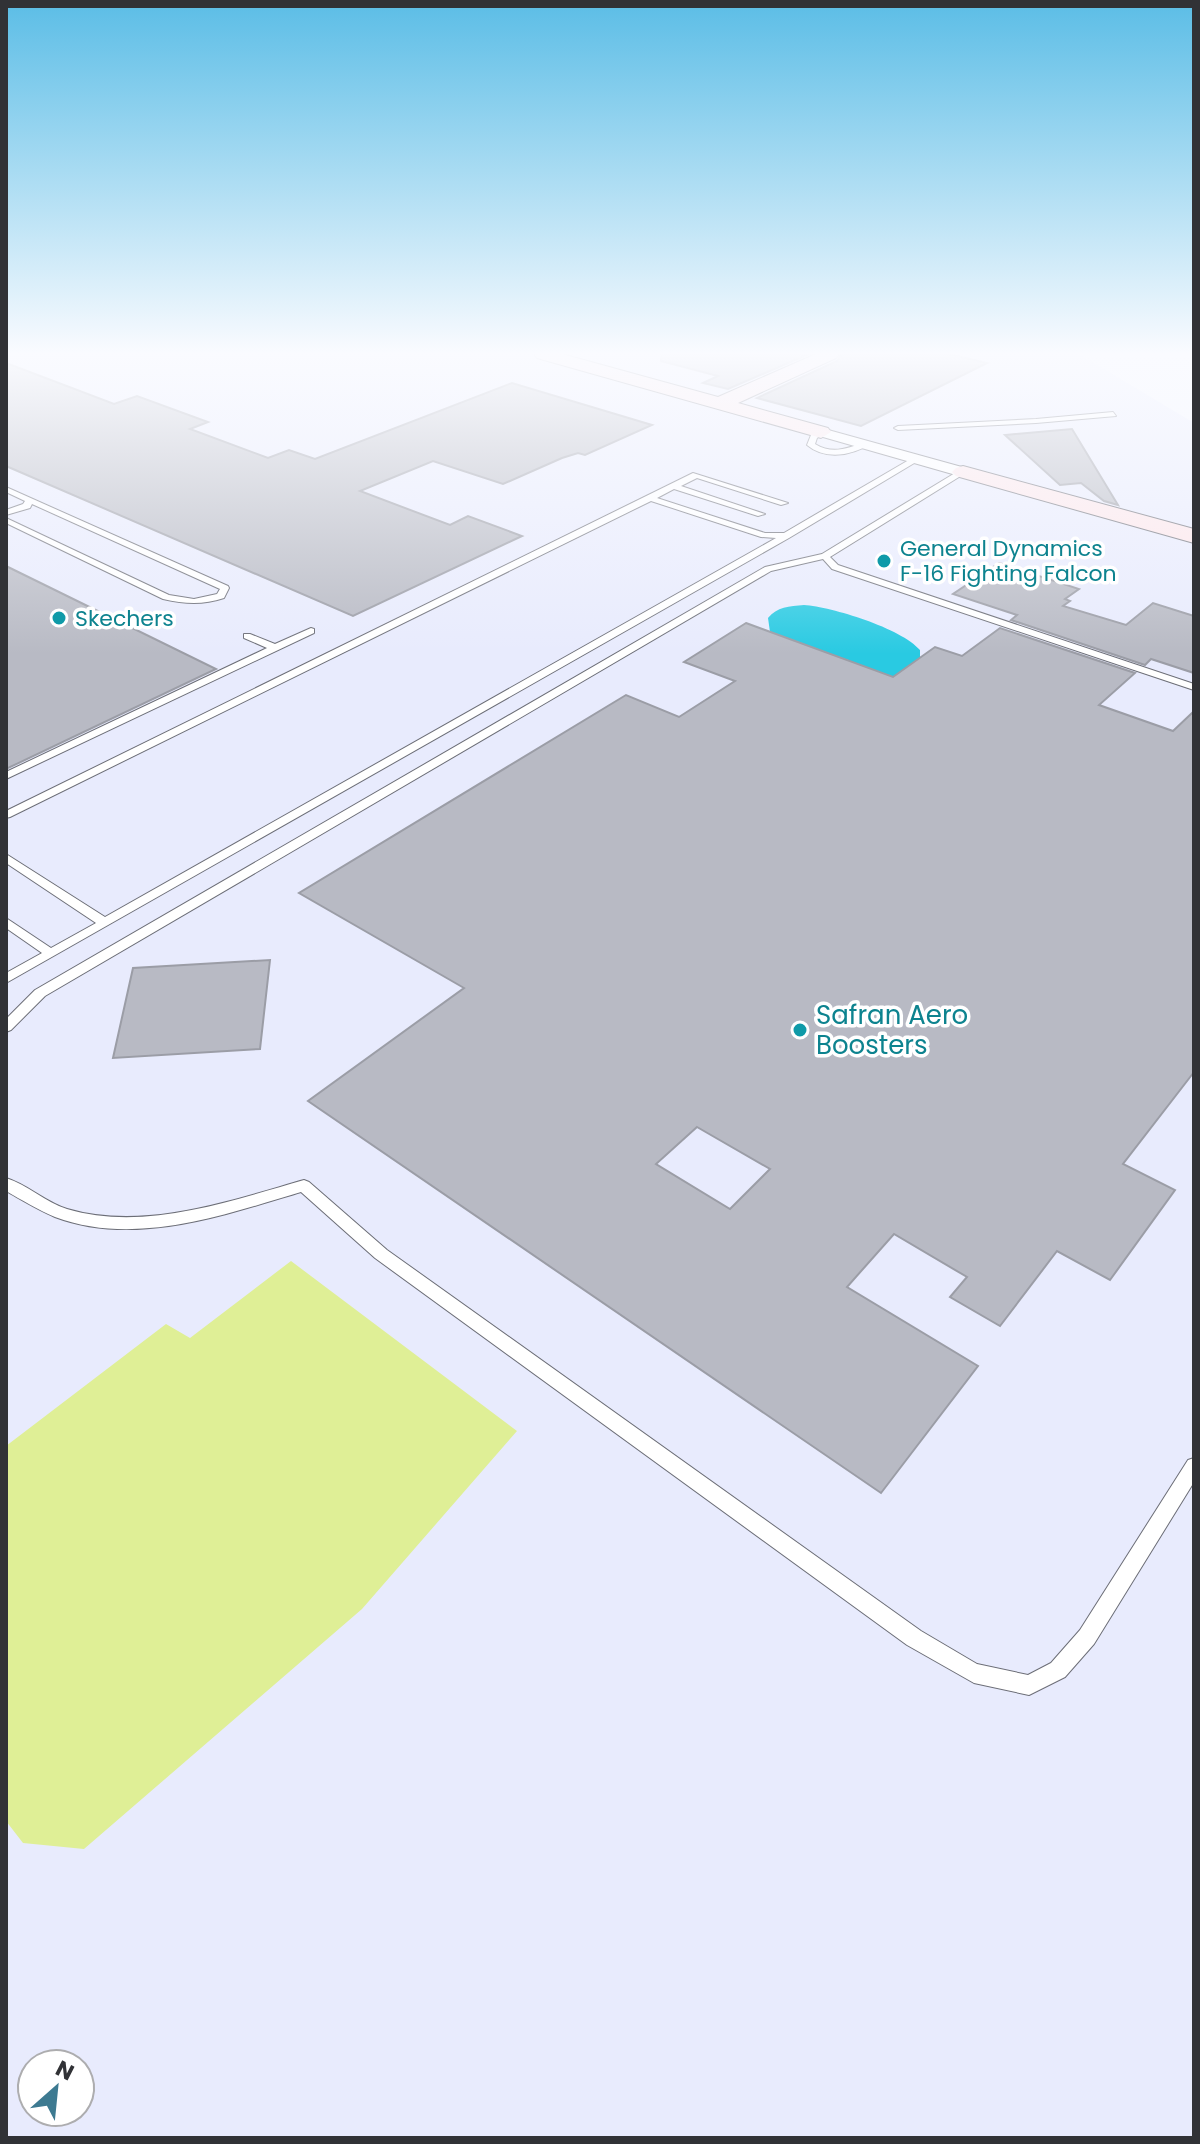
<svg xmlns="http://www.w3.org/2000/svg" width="1200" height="2144" font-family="Poppins,sans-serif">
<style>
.built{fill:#e8ebfd;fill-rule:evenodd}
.green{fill:#dfef96}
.water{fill:#29cae2}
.building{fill:#b8bac4;stroke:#9b9da6;stroke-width:2;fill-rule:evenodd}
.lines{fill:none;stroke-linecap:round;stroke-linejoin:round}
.lane-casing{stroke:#6c6e77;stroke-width:2}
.street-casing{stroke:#6c6e77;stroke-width:2}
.secondary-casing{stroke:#6c6e77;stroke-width:2}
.lane{fill:#fff;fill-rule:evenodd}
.street{fill:#fff;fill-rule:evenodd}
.secondary{fill:#fde6ea;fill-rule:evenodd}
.culture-dot{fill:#0f9aa8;stroke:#fff;stroke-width:3}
.labels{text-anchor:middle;stroke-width:7;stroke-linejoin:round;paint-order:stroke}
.far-culture-label{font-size:22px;fill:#0d838f;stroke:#fff;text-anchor:start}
.culture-label{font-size:26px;fill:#0d838f;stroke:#fff;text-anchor:start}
</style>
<rect width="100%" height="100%" fill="#f4f6fe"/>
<!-- built -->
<path class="built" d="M23,354H1079L1194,423V2138H6V356ZM32,2064H80V2112H32Z"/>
<!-- green -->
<polygon class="green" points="291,1261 517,1431 362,1609 84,1849 23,1843 6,1821 6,1446 166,1324 190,1338"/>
<!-- water -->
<path class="water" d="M804,605C832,607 901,628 920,650V658L883,684L848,660L770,632L768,618C777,607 789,606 804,605Z"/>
<!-- building -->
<g class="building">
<polygon points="662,354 809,354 728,389 703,383 718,376 661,361"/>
<polygon points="842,354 949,354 987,363 861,426 757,398 837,361"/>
<polygon points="6,363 114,404 137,396 208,422 190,429 268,458 289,450 315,459 512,383 652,425 585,455 578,453 562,458 503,484 433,461 360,491 450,525 468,516 522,536 353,616 6,466"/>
<polygon points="1072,429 1118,505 1104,501 1081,483 1060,485 1005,435"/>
<polygon points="999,563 1079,589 1065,599 1070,601 1063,606 1126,625 1153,603 1194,616 1194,673 1151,659 1145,665 1011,620 1017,615 953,594"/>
<polygon points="6,566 216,669 6,769"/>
<path d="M746,623L893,677L935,647L962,656L1000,628L1135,673L1099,705L1173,731L1194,711V1072L1123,1164L1175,1190L1110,1280L1057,1251L1000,1326L950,1297L967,1277L894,1234L847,1287L978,1366L881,1493L308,1101L464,988L299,893L626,695L679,717L735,681L684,662ZM697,1127L770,1169L730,1209L656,1164Z"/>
<polygon points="270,960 260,1049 113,1058 133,968"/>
</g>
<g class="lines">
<!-- lane casing -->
<g class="lane-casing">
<g id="lane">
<polygon points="1113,412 1116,416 1036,423 898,430 894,428 898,426 1036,419"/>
<path d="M821,430L825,432L817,438L815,444C833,455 848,448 866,442L870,444C851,456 825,460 807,445L811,435Z"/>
<polygon points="914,457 921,459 789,538 6,983 6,973 42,953 6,928 6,918 51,948 96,923 6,863 6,854 105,917 776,538 761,537 651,501 10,817 6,818 6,811 693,473 788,503 781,505 697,478 681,486 765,514 758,516 674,489 657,498 765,533 784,533"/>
<polygon points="960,470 967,472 830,557 838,565 1194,684 1194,690 832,569 823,559 771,571 45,996 11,1030 6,1032 6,1019 35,990 765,567 822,554"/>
<path d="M6,487L228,586L229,588L224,598C203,605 185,604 163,599L6,523V518L169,595L194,599L217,594L220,589L32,504L30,508L6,515V510L23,504L25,501L6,492Z"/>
<polygon points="311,628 314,629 314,633 6,779 6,772 267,648 244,638 244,634 250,634 275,644"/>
<path d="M6,1178C28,1185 45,1202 67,1209C144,1232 230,1201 304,1180L309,1182L387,1250L921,1631L977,1664L1028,1675L1051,1663L1080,1630L1188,1460L1194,1458V1482L1094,1644L1065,1677L1029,1695L974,1683L907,1645L375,1258L301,1192C224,1215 135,1247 55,1217C38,1210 22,1200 6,1191Z"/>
</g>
</g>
<!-- street casing -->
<g class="street-casing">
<polygon id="street" points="821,428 969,469 971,472 963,477 816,435 816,429"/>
</g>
<!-- secondary casing -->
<g class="secondary-casing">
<g id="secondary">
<polygon points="534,354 562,354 718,397 816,354 839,354 836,358 738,403 828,428 831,432 821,438 814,436 537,358"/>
<polygon points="963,466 1194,529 1194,543 956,476 952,472 956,468"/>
</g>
</g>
<!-- lane -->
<use href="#lane" class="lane"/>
<!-- street -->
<use href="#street" class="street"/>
<!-- secondary -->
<use href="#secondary" class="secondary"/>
</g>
<!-- sky -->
<linearGradient id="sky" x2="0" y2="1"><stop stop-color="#5bbde6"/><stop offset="0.54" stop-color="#fafbff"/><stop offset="1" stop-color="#fafbff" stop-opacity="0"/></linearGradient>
<rect width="1200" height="654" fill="url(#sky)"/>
<!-- markers -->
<g class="culture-dot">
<circle cx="884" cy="561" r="8"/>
<circle cx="59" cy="618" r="8"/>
<circle cx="800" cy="1030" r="8"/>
</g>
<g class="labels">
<!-- far-culture labels -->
<g class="far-culture-label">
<text x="900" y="556">General Dynamics<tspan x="900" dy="25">F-16 Fighting Falcon</tspan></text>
<text x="75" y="626">Skechers</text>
</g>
<!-- culture labels -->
<g class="culture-label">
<text x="816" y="1024">Safran Aero<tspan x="816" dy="30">Boosters</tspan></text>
</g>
</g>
<!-- border -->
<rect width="1200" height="2144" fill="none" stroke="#313236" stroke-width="16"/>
<!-- north arrow -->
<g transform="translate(56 2088) rotate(27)"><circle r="38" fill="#ffffff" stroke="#adadaf" stroke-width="2"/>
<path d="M0-6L14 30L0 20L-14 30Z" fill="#3d7a91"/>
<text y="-12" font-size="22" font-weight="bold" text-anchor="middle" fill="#313236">N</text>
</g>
</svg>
